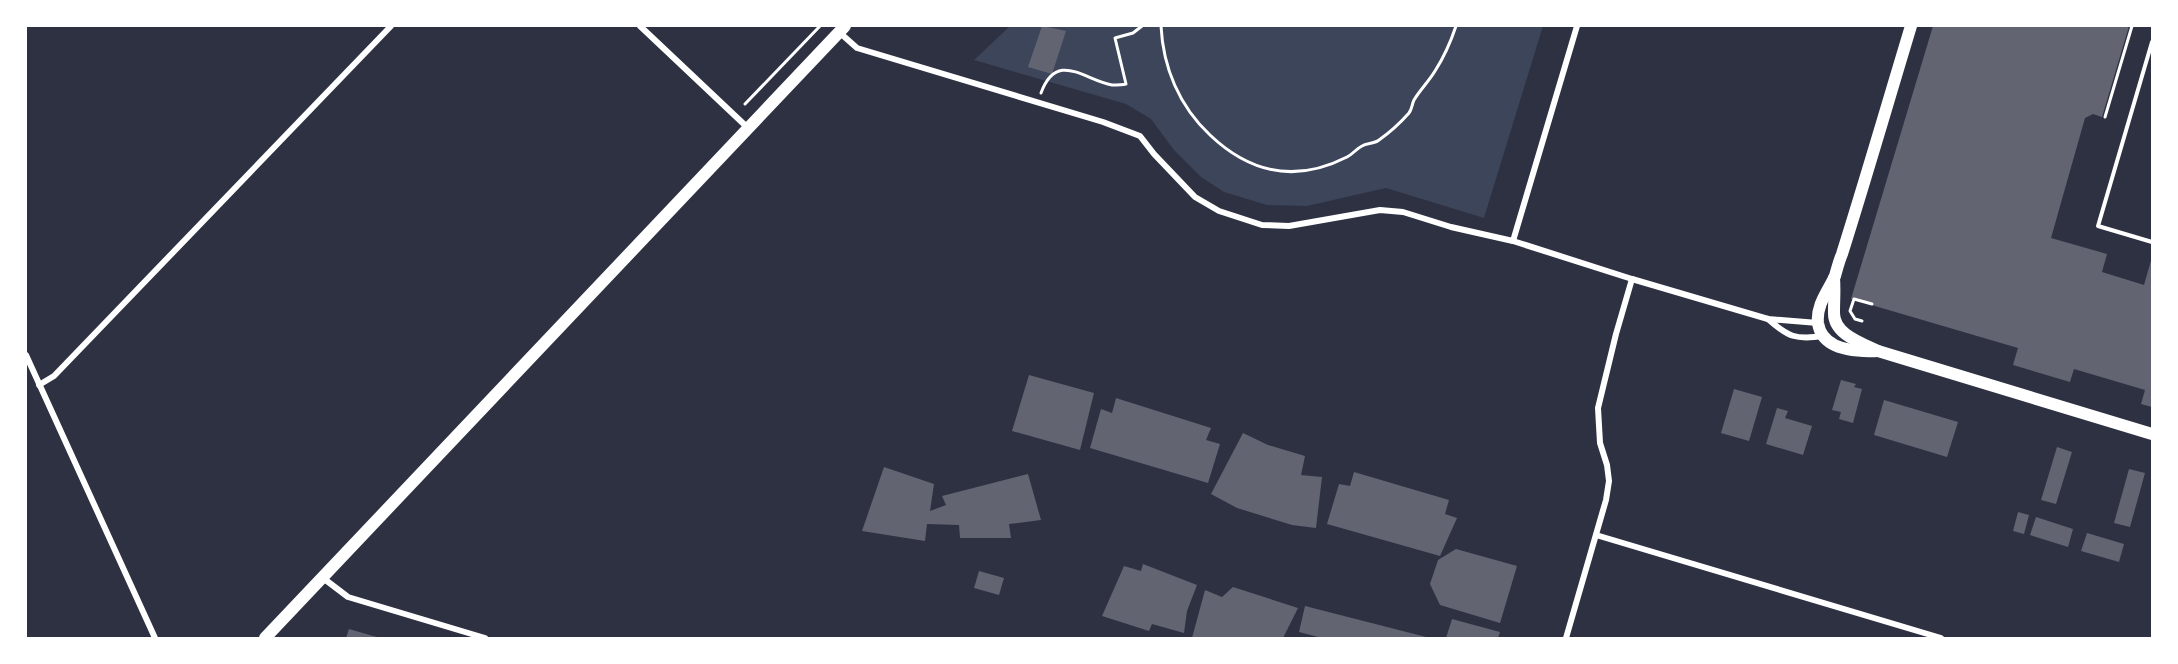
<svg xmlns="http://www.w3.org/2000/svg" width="2178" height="664" font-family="'Noto Sans',sans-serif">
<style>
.green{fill:#3c4559}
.building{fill:#626471}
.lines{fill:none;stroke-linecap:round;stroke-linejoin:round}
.path{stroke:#fff;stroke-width:3}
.service{stroke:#fff;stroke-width:4}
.minor{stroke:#fff;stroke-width:6}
.secondary{stroke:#fff;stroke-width:12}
</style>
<rect width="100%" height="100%" fill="#2d3142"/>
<!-- green -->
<polygon class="green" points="1010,26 1543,26 1484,218 1386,188 1307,206 1267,205 1224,192 1201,177 1174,150 1151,119 1126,104 974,60"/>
<!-- building -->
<g class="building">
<polygon points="1042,26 1066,31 1052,74 1028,67"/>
<polygon points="1933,26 2129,26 2102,117 2093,114 2085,118 2051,238 2107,254 2102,272 2144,285 2152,257 2152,407 2141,404 2145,390 2074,369 2070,382 2013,365 2018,348 1851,299"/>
<polygon points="1029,375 1094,393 1080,450 1012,431"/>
<polygon points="1841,380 1856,384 1854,387 1862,389 1853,423 1839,419 1841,412 1832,410"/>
<polygon points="1734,389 1762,397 1749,441 1721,433"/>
<polygon points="1116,398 1211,428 1206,440 1220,444 1208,483 1090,448 1101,409 1112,413"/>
<polygon points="1884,400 1958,422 1947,457 1874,435"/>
<polygon points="1777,408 1788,411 1785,418 1812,426 1803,455 1766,444"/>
<polygon points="1243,433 1268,445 1305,456 1301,475 1322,477 1316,528 1292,525 1237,508 1211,494"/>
<polygon points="2057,447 2072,452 2056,504 2041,500"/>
<polygon points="884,467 934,484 930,511 946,505 942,496 1028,474 1041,520 1009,524 1011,538 960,538 959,525 927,524 925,541 862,531"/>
<polygon points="2129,469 2145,473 2130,527 2114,523"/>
<polygon points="1354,472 1449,500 1445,514 1457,518 1440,556 1327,524 1339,484 1350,486"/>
<polygon points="2018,512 2029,515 2024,534 2013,531"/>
<polygon points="2036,517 2073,529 2068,547 2030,535"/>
<polygon points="2087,533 2124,544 2119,562 2081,551"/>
<polygon points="1456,549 1517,566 1500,623 1440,605 1430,584 1438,560"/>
<polygon points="1143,564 1197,585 1187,611 1184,633 1152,624 1149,631 1102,616 1124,566 1141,571"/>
<polygon points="979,571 1004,578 999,595 974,588"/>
<polygon points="1233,587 1298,608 1283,638 1192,638 1205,590 1222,597"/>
<polygon points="1305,606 1430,638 1322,638 1299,632"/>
<polygon points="1452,619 1500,632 1498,638 1446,638"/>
<polygon points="349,629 380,638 346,638"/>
</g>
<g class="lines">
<!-- path -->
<g class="path">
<path d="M1161,26C1163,67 1179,106 1210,135C1250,173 1296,183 1347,157C1353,154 1356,149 1362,146C1367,143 1374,144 1379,140C1389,133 1401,122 1409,113C1412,109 1412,104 1414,100C1420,90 1429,81 1435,71C1444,57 1451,41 1456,26"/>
<path d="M1041,93C1057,50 1084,80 1112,85C1117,85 1122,85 1126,84L1115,38L1133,33L1142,26"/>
<polyline points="745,104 820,26"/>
<polyline points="2105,117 2132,26"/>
<polyline points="1862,321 1855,319 1850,311 1854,299 1872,304"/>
</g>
<!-- service -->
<polyline class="service" points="2152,42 2098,226 2152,242"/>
<!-- minor -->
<g class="minor">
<polyline points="640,26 748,128"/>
<polyline points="839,32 857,48 1103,122 1140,136 1154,154 1195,197 1219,211 1262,225 1289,226 1380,210 1403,212 1451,227 1513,241 1632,279 1768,319 1818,323"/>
<polyline points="1513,241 1577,26"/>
<path d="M1768,319C1788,337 1796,340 1823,336"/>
<polyline points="26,355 155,638"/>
<polyline points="39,385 54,376 391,26"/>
<polyline points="1596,535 1941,638"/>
<polyline points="323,578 348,597 485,638"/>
<polyline points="1566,638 1606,500 1609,481 1607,465 1600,443 1598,408 1616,334 1632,279"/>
</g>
<!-- secondary -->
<g class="secondary">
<path d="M1834,278C1835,290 1834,300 1834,312C1833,334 1861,343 1878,351L2152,434"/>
<path d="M1878,351C1857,352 1822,351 1818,323C1816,305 1828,291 1835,276C1837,269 1839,261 1842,254C1866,178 1888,102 1911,26"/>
<polyline points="265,638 845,26"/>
</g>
</g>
<!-- border -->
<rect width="2178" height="664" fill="none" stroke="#ffffff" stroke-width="54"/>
</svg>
